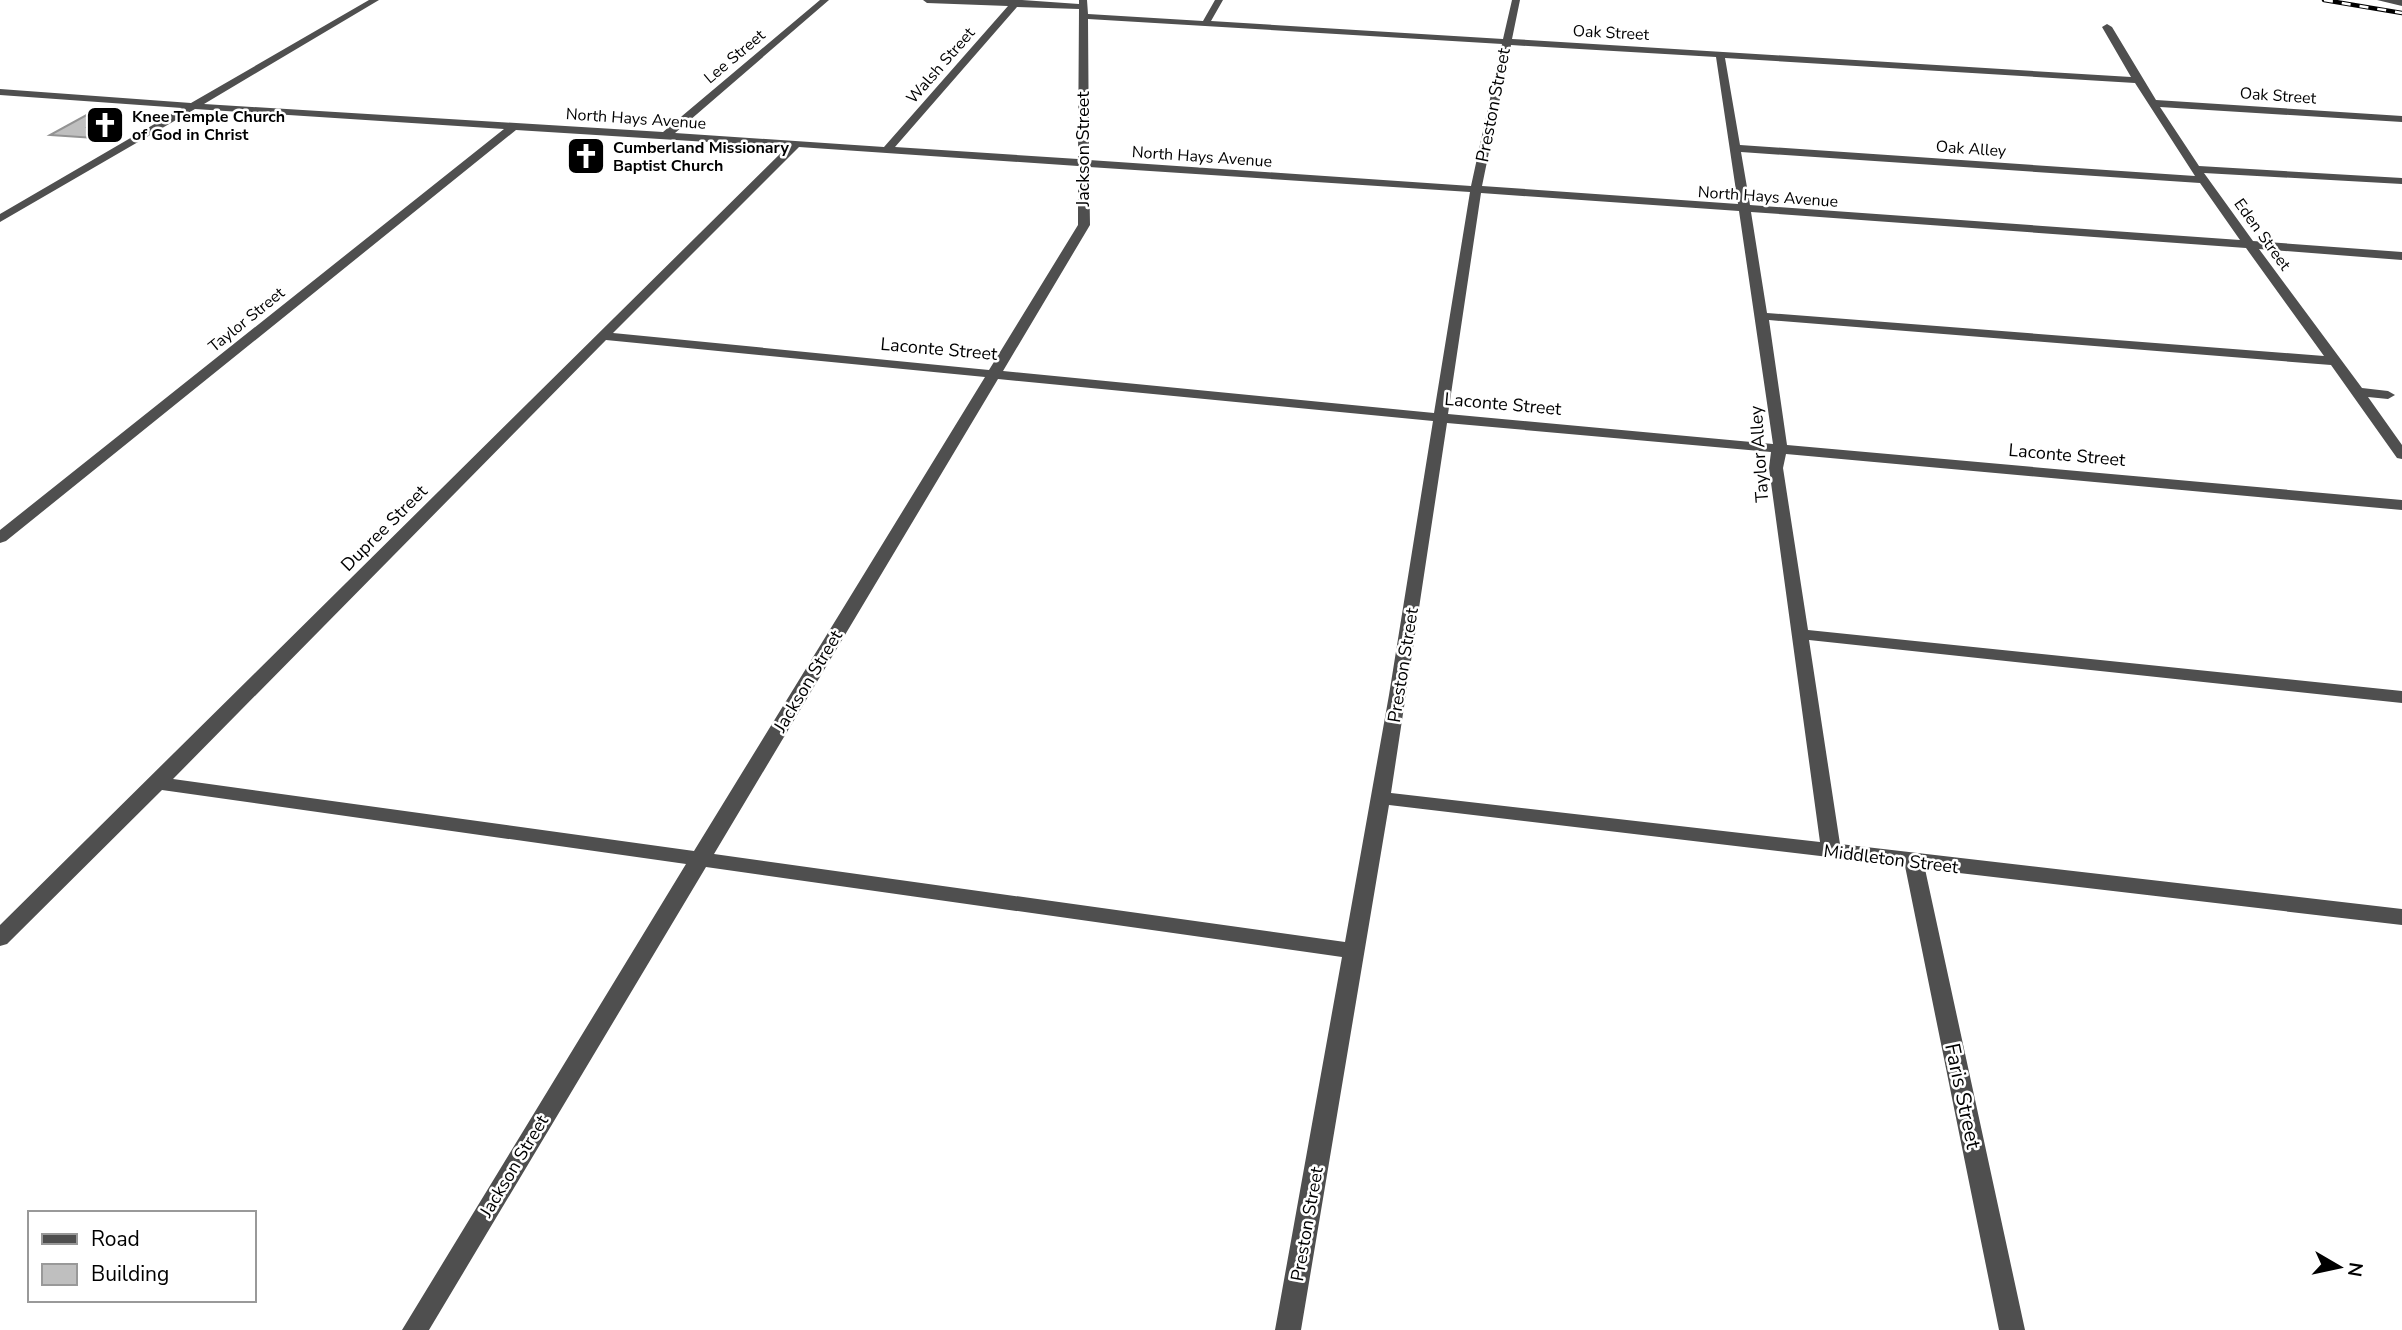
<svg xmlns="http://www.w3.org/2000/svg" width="2402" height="1330" font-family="'Nunito Sans',sans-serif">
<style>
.building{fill:#bfbfbf;stroke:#939393;stroke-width:2}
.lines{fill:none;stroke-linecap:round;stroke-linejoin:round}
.minor{fill:#4f4f4f;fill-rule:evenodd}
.rail-casing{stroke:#000;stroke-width:4.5}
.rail{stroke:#fff;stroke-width:2.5;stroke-dasharray:9;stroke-linecap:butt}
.labels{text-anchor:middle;stroke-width:5;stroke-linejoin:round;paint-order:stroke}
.far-street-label{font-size:16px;fill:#000;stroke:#fff}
.far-poi-label{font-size:16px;font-weight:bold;fill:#000;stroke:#fff;text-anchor:start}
.street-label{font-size:18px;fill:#000;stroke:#fff}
.near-street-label{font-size:21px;fill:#000;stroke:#fff}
</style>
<rect width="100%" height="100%" fill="#fff"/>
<!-- building -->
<polygon class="building" points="92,112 114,113 88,127 111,129 95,138 50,135"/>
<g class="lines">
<!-- minor -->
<g class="minor">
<path d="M369,0H379L204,104L663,132L820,0H829L675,133L884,147L1008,6L927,3L923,0H1022L1079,4V0H1087L1088,14L1203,21L1215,0H1223L1211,21L1503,39L1512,0H1520L1512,39L2131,77L2102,27L2107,24L2112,27L2156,100L2402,116V122L2160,107L2199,166L2402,178V184L2204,173L2253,241L2402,252V260L2259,249L2362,388L2388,391L2395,395L2388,399L2368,397L2402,445V459L2397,458L2331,365L1769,320L1787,445L2402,500V510L1786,454L1783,468L1808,630L2402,691V703L1809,640L1840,844L2402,909V925L1925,869L2025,1330H1999L1905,866L1389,805L1301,1330H1275L1342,957L706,867L429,1330H402L686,864L162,790L7,944L0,946V925L787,147L516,130L6,541L0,543V530L504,129L195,109L0,222V214L182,108L0,95V89L191,103ZM1017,7L1079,9L1078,159L895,147ZM1088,19L1502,44L1471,186L1089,160ZM1511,45L1716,57L1738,204L1482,186ZM1725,58L2135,83L2195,176L1740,145ZM799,147L1078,166V225L989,370L613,333ZM1741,152L2200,183L2240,240L1750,205ZM1089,167L1470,192L1434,413L1003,371L1090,225ZM1481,193L1739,211L1773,444L1448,414ZM1751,212L2246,248L2324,356L1767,313ZM606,340L985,377L694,851L173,779ZM998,379L1433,421L1389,695L1345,942L714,854ZM1447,423L1771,452L1769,468L1820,842L1391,793Z"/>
<polygon points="2377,0 2402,0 2402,6"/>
</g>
<!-- rail casing -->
<g class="rail-casing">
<polyline id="rail" points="2324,0 2402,13"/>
</g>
<!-- rail -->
<use href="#rail" class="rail"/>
</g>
<!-- icons -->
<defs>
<g id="church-square" transform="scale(2.0125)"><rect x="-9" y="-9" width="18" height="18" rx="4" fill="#000" stroke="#fff"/><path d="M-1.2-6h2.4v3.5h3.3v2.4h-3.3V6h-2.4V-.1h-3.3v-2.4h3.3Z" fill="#fff"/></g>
</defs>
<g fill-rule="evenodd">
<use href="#church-square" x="105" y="125"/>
<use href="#church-square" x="586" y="156"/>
</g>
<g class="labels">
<!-- far-street labels -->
<g class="far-street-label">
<text transform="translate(1611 32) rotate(3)" y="6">Oak Street</text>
<text transform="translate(734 56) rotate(-40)" y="6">Lee Street</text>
<text transform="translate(940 65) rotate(-49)" y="6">Walsh Street</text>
<text transform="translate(2278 95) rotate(4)" y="6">Oak Street</text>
<text transform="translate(636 118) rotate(4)" y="6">North Hays Avenue</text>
<text transform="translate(1971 148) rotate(4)" y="6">Oak Alley</text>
<text transform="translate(1202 156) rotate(4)" y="6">North Hays Avenue</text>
<text transform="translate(1768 196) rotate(4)" y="6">North Hays Avenue</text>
<text transform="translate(2263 234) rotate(54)" y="6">Eden Street</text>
<text transform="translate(246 319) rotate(-39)" y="6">Taylor Street</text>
</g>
<!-- far-poi labels -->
<g class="far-poi-label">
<text x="132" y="122">Knee Temple Church<tspan x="132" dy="18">of God in Christ</tspan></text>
<text x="613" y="153">Cumberland Missionary<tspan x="613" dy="18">Baptist Church</tspan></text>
</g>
<!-- street labels -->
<g class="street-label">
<text transform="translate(1493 105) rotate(-79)" y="6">Preston Street</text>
<text transform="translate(1083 149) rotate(-90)" y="6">Jackson Street</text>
<text transform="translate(939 349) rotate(5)" y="6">Laconte Street</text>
<text transform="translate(1503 404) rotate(5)" y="6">Laconte Street</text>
<text transform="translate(1759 454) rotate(-94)" y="6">Taylor Alley</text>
<text transform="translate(2067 455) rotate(5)" y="6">Laconte Street</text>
<text transform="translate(384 528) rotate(-45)" y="6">Dupree Street</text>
<text transform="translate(1403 665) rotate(-81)" y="6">Preston Street</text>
<text transform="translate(808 681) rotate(-59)" y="6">Jackson Street</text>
<text transform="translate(1891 859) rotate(7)" y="6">Middleton Street</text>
<text transform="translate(514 1166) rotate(-59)" y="6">Jackson Street</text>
<text transform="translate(1307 1224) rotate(-80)" y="6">Preston Street</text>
</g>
<!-- near-street labels -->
<g class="near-street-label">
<text transform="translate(1963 1096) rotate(78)" y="7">Faris Street</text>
</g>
</g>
<!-- legend -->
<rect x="28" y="1211" width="228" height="91" fill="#ffffff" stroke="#999999" stroke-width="2"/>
<rect x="42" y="1234" width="35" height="10" fill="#4f4f4f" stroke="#999999" stroke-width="2"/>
<text x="91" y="1246" font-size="21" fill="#000000">Road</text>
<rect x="42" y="1264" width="35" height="21" fill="#bfbfbf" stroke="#999999" stroke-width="2"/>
<text x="91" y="1281" font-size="21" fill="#000000">Building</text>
<!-- north arrow -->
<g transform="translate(2339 1267) rotate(99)" stroke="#ffffff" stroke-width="5" paint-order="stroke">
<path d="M0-5L12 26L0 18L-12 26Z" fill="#000000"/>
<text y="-10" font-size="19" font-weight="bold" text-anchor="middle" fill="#000000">N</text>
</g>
</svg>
